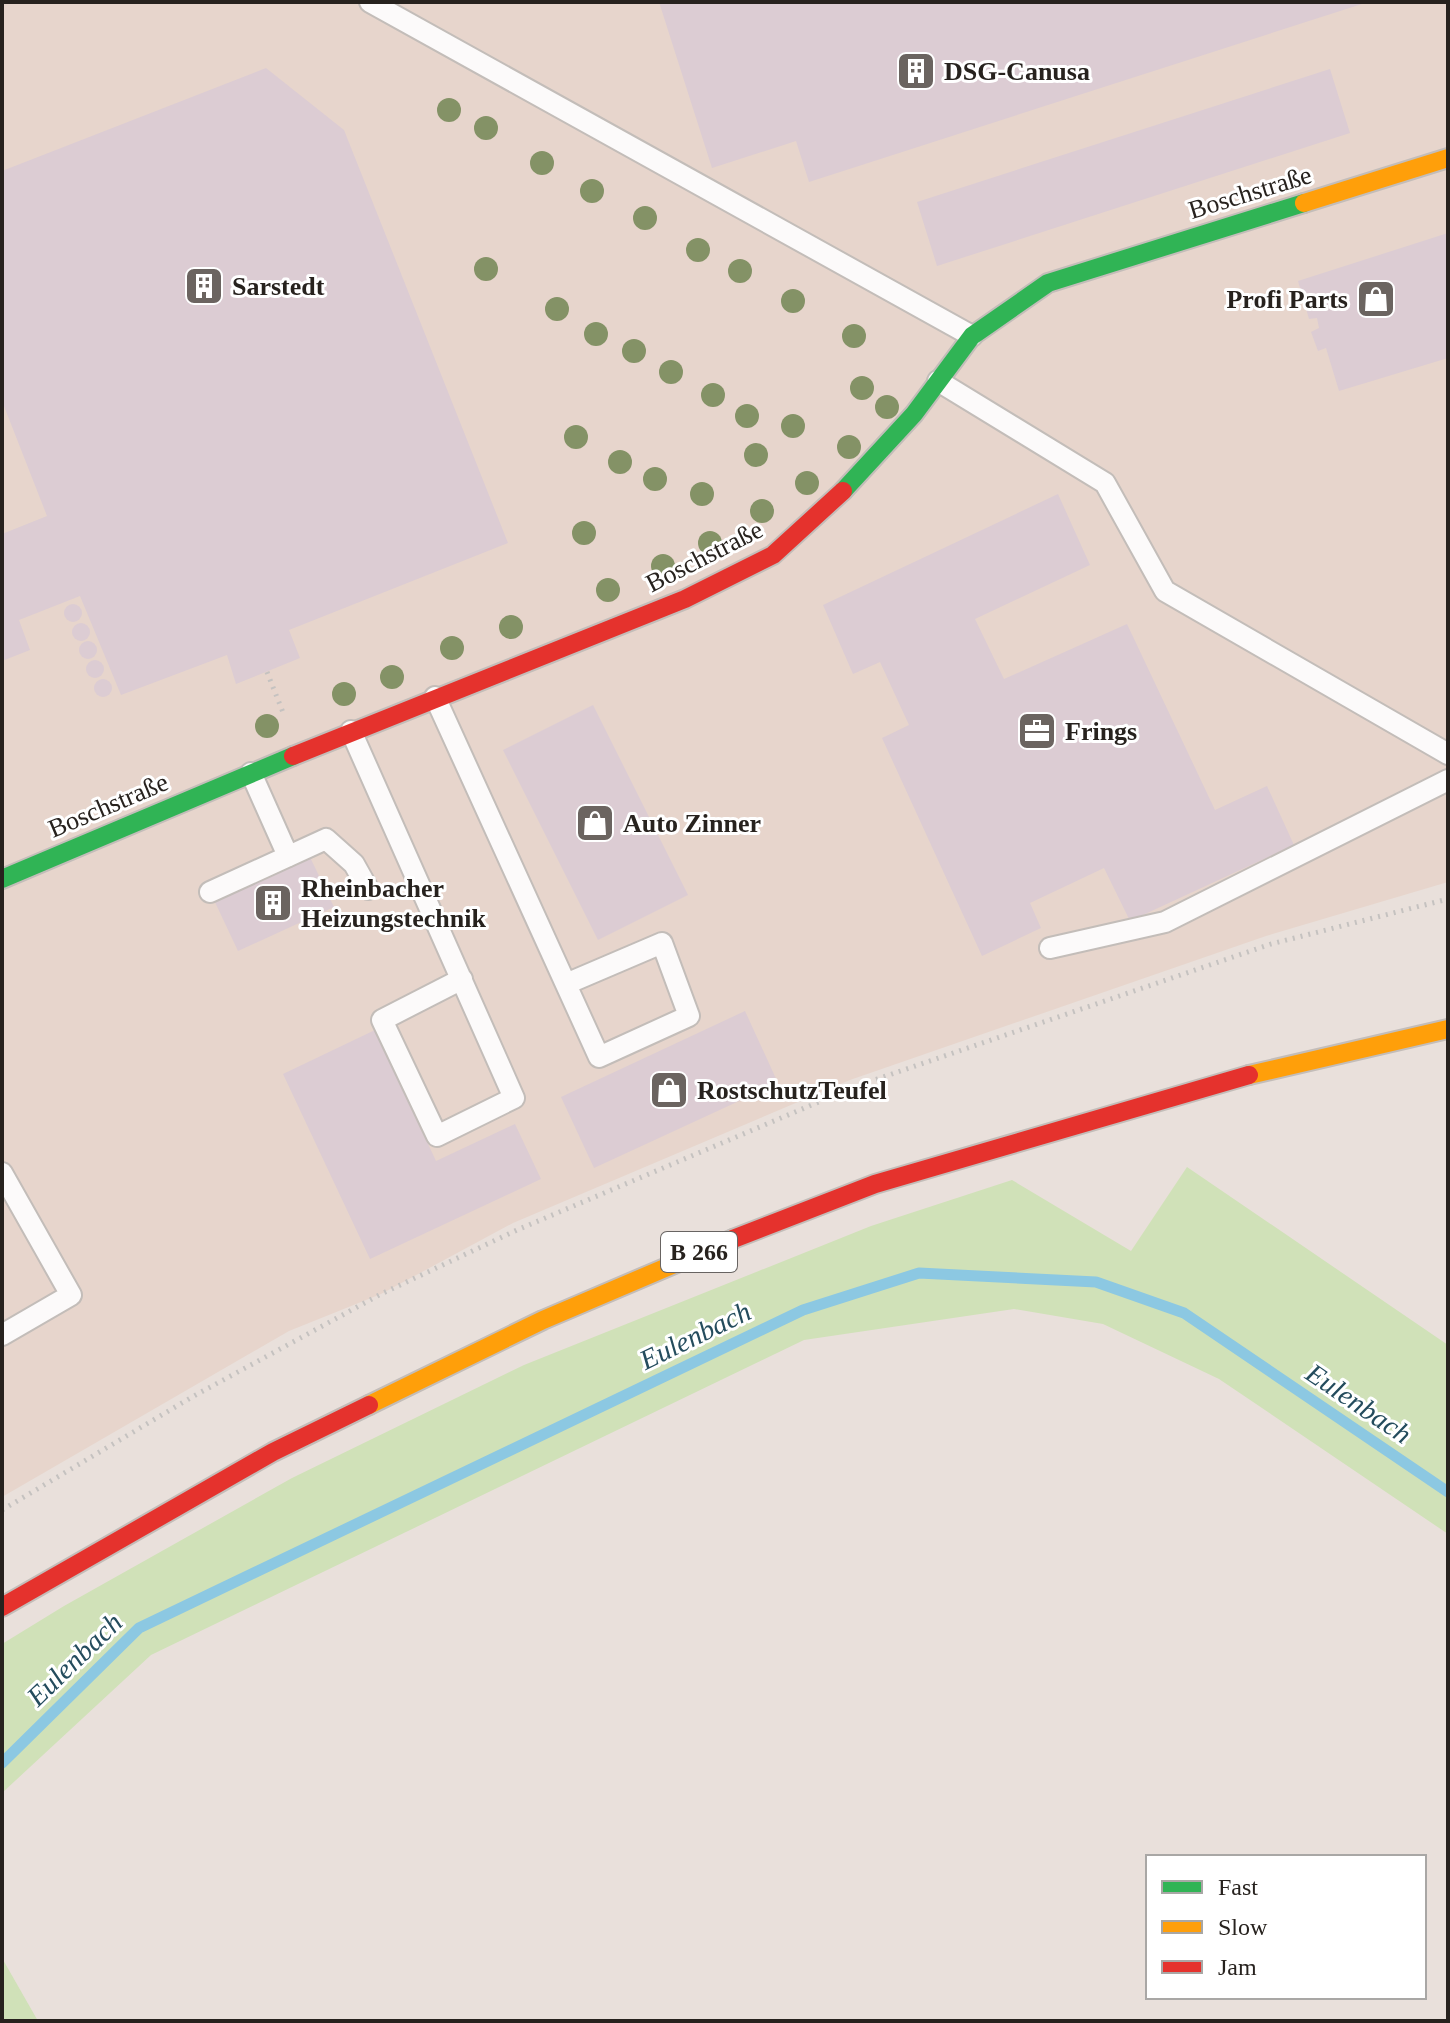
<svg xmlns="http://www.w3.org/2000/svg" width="1450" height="2023" font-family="Georgia,serif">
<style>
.built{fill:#e7d5cc}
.green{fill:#d0e1b8}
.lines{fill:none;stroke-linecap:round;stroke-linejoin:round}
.stream{stroke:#8cc8e2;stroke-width:11}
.building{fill:#dcccd3}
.lane-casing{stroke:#c3bdb9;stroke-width:24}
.fast-casing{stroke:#c3bdb9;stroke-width:22}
.slow-casing{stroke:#c3bdb9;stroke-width:22}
.jam-casing{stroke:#c3bdb9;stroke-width:22}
.path{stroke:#c5c2c0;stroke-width:5;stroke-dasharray:2 6;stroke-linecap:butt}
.lane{stroke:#fcfafa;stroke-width:20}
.fast{stroke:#30b455;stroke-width:18}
.slow{stroke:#ff9f0a;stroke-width:18}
.jam{stroke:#e5322d;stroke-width:18}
.tree{fill:#849266}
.labels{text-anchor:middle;stroke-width:6;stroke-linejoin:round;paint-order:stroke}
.shield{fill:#fff;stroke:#686462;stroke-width:2}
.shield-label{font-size:24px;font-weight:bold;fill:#27221e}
.poi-label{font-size:26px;font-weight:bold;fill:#27221e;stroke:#fff;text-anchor:start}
.street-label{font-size:26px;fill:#27221e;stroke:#fff}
.water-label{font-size:28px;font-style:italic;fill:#244c5d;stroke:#fff}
</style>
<rect width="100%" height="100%" fill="#e9e0db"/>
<!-- built -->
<polygon class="built" points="2,2 1448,2 1448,882 1266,936 850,1080 513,1223 381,1294 289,1331 2,1497"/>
<!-- green -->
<g class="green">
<polygon points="1187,1167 1448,1345 1448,1534 1219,1379 1103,1324 1014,1309 804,1340 151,1655 2,1793 2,1644 64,1606 292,1478 524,1365 871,1226 1012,1180 1131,1251"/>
<polygon points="2,1958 38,2021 2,2021"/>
</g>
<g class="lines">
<!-- stream -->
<polyline class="stream" points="2,1763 139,1628 803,1310 919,1273 1096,1282 1184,1313 1448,1492"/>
</g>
<!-- building -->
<g class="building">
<polygon points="659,2 1365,2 1365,3 809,182 796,141 712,168"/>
<polygon points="266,68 344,130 508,543 289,630 300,658 236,684 227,655 121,695 80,596 19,620 30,650 2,661 2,534 47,516 2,401 2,171"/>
<polygon points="1330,69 1350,133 937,266 917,202"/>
<polygon points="1448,233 1448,358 1339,391 1326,348 1318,351 1311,332 1319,328 1317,318 1309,319 1298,281"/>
<polygon points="1058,494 1090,565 975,619 1004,679 1127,624 1215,810 1267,786 1294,845 1130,921 1104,868 1030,903 1041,928 982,956 882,738 909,725 880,662 853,674 823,605"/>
<circle cx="73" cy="613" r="9"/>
<circle cx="81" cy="632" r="9"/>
<circle cx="88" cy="650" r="9"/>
<circle cx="95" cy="669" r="9"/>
<circle cx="103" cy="688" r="9"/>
<polygon points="593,705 688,895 598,940 503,750"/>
<polygon points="308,853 334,907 238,951 213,898"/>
<polygon points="745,1011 778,1083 594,1168 561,1097"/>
<polygon points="375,1030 436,1161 515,1124 541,1179 370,1259 283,1074"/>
</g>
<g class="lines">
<!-- lane casing -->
<g class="lane-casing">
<g id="lane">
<polyline points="370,2 972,336"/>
<polyline points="938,381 1105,483 1165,591 1448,754"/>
<polyline points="435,697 599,1057 689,1016 662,943 566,984"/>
<polyline points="351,731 514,1098 437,1136 382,1020 462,979"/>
<polyline points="251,773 288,856"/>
<polyline points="210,892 326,839 354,864 368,889"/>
<polyline points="1050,948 1165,922 1448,780"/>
<polyline points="2,1173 71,1295 2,1335"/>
</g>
</g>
<!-- fast casing -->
<g class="fast-casing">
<g id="fast">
<polyline points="843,491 914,414 972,336 1048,283 1304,203"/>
<polyline points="2,879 293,756"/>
</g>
</g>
<!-- slow casing -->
<g class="slow-casing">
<g id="slow">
<polyline points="1304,203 1448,158"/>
<polyline points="1249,1075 1448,1029"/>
<polyline points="369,1405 543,1320 733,1239"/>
</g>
</g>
<!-- jam casing -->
<g class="jam-casing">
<g id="jam">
<polyline points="293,756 685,599 773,555 843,491"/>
<polyline points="733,1239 875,1184 1249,1075"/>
<polyline points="2,1607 273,1452 369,1405"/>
</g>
</g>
<!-- path -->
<g class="path">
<polyline points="267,672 284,715"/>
<polyline points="2,1510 192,1397 381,1294 517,1230 854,1087 1271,944 1448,899"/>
</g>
<!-- lane -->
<use href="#lane" class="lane"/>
<!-- fast -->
<use href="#fast" class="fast"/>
<!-- slow -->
<use href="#slow" class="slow"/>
<!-- jam -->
<use href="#jam" class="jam"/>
</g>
<!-- trees -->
<g class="tree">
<circle cx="449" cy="110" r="12"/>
<circle cx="486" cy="128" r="12"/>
<circle cx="542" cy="163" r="12"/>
<circle cx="592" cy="191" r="12"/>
<circle cx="645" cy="218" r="12"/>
<circle cx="698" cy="250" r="12"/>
<circle cx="486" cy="269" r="12"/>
<circle cx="740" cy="271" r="12"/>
<circle cx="793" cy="301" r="12"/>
<circle cx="557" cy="309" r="12"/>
<circle cx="596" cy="334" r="12"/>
<circle cx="854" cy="336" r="12"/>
<circle cx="634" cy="351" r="12"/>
<circle cx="671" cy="372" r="12"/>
<circle cx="862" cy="388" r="12"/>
<circle cx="713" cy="395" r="12"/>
<circle cx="887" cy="407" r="12"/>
<circle cx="747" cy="416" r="12"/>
<circle cx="793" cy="426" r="12"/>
<circle cx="576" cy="437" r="12"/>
<circle cx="849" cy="447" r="12"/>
<circle cx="756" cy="455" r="12"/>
<circle cx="620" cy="462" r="12"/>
<circle cx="655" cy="479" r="12"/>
<circle cx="807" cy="483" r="12"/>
<circle cx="702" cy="494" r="12"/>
<circle cx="762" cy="511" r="12"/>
<circle cx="584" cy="533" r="12"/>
<circle cx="710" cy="543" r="12"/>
<circle cx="663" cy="566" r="12"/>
<circle cx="608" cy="590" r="12"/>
<circle cx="511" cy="627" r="12"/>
<circle cx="452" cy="648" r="12"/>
<circle cx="392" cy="677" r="12"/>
<circle cx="344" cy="694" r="12"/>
<circle cx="267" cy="726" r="12"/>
</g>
<!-- icons -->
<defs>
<g id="building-square" transform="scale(2)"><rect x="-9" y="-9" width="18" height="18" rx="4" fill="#6b6460" stroke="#fff"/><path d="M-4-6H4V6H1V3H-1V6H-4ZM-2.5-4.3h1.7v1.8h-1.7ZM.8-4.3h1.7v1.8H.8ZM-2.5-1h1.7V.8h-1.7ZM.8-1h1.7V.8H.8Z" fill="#fff"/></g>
<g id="shop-square" transform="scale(2)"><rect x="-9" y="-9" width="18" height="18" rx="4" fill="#6b6460" stroke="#fff"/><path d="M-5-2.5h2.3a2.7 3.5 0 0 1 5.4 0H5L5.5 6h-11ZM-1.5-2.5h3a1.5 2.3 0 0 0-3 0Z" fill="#fff"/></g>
<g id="office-square" transform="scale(2)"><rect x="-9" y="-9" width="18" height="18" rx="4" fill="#6b6460" stroke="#fff"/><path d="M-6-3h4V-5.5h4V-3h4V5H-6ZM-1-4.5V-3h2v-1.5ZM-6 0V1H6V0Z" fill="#fff"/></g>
</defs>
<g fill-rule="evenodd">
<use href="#building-square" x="916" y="71"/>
<use href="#building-square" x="204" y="286"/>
<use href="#shop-square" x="1376" y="299"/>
<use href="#office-square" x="1037" y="731"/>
<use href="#shop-square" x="595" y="823"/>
<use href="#building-square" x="273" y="903"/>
<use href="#shop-square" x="669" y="1090"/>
</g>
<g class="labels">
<!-- shield labels -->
<rect class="shield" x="661" y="1232" width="76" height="40" rx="6"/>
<g class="shield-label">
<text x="699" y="1260">B 266</text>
</g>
<!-- poi labels -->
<g class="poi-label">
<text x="944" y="80">DSG-Canusa</text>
<text x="232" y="295">Sarstedt</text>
<text x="1348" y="308" text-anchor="end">Profi Parts</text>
<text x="1065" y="740">Frings</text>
<text x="623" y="832">Auto Zinner</text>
<text x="301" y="897">Rheinbacher<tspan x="301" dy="30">Heizungstechnik</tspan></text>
<text x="697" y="1099">RostschutzTeufel</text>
</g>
<!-- street labels -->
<g class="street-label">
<text transform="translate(1250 192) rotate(-17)" y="9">Boschstraße</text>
<text transform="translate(704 556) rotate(-27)" y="9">Boschstraße</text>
<text transform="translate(108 805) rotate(-23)" y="9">Boschstraße</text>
</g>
<!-- water labels -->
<g class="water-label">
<text transform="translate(695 1335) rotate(-26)" y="10">Eulenbach</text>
<text transform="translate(1359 1403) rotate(34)" y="10">Eulenbach</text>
<text transform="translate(74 1659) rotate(-44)" y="10">Eulenbach</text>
</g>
</g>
<!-- border -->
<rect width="1450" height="2023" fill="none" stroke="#27221e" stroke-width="8"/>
<!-- legend -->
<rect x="1146" y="1855" width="280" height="144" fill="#ffffff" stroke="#a9a7a5" stroke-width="2"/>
<rect x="1162" y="1881" width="40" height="12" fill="#30b455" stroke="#a9a7a5" stroke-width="2"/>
<text x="1218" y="1895" font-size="24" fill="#27221e">Fast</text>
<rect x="1162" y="1921" width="40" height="12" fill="#ff9f0a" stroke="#a9a7a5" stroke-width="2"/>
<text x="1218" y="1935" font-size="24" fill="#27221e">Slow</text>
<rect x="1162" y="1961" width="40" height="12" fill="#e5322d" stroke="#a9a7a5" stroke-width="2"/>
<text x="1218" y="1975" font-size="24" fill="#27221e">Jam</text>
</svg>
